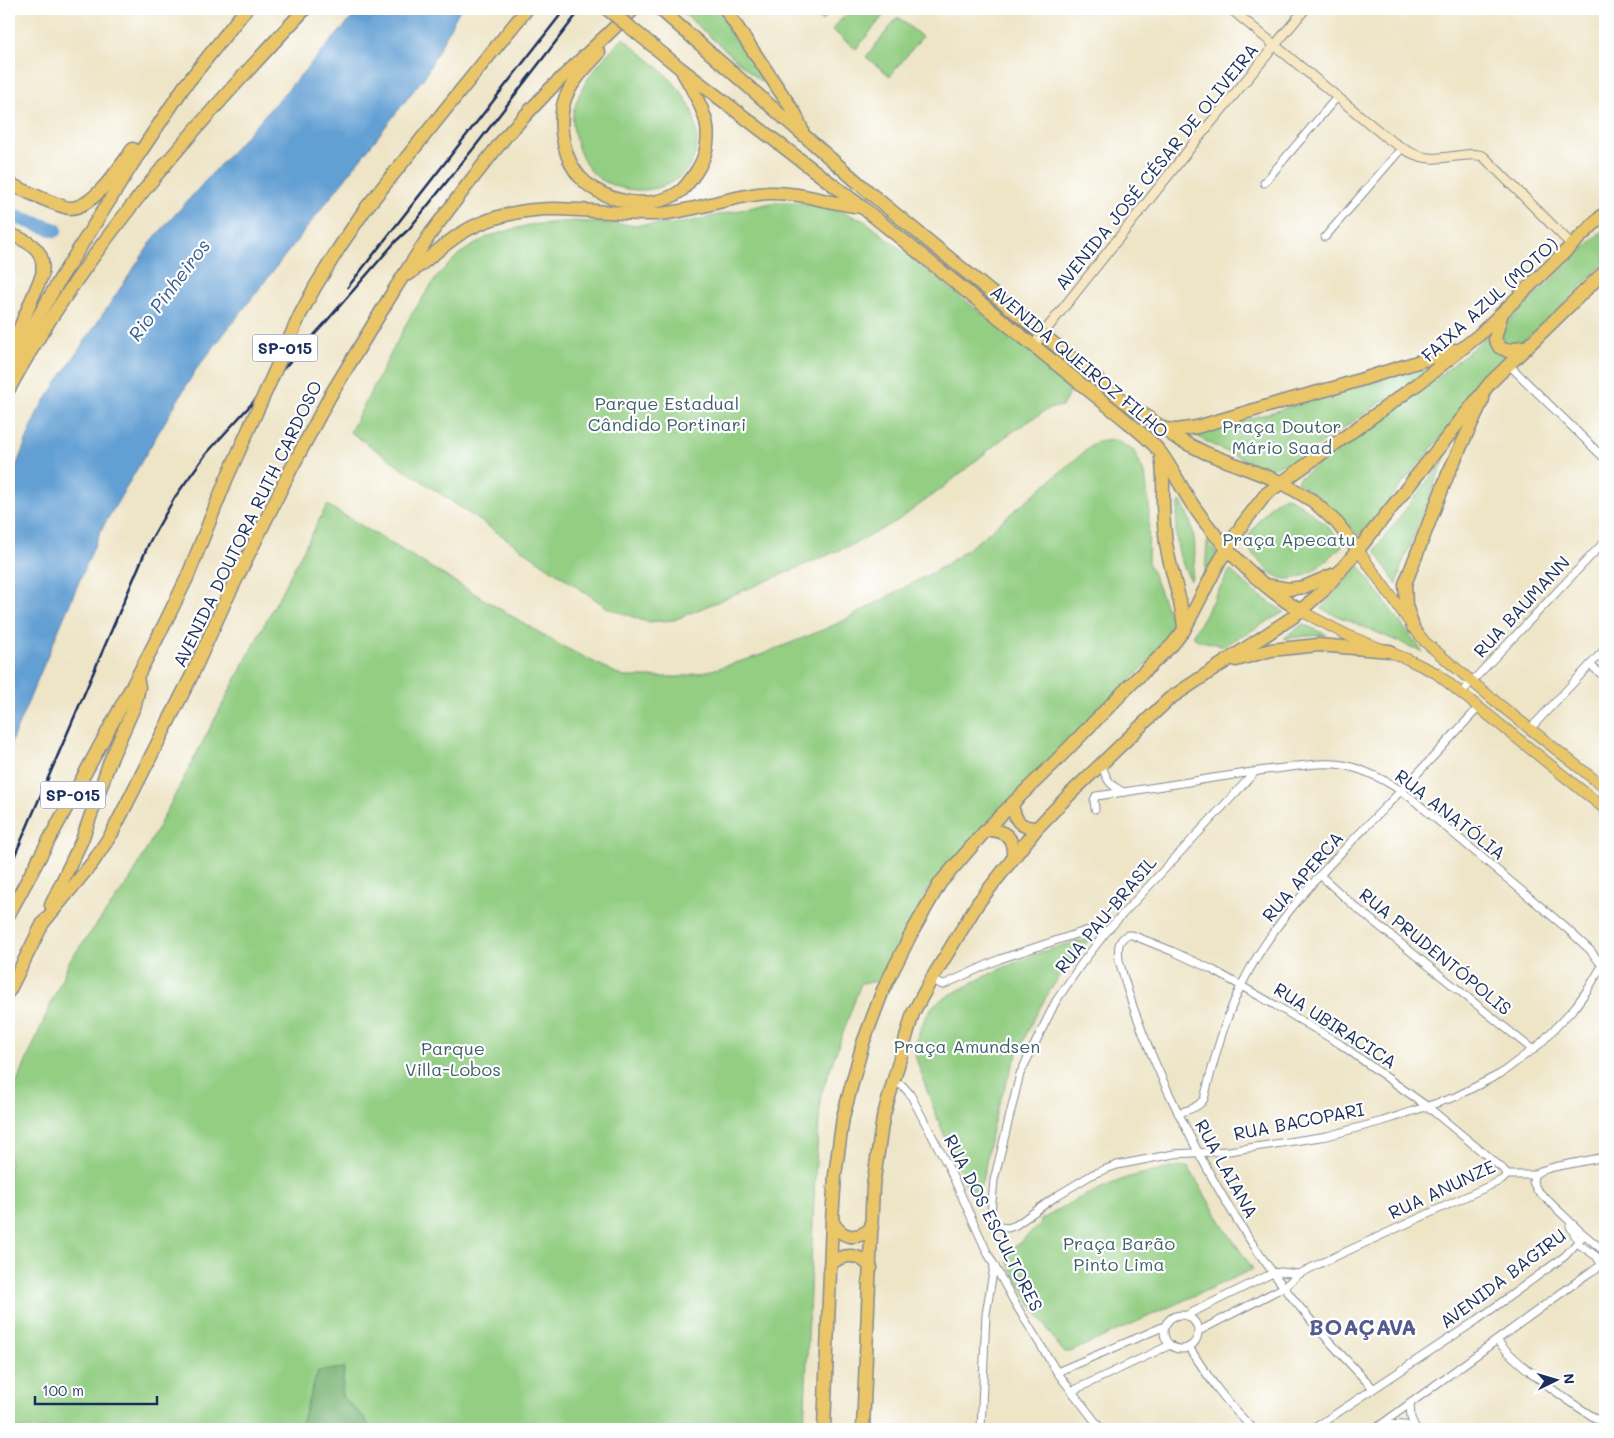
<svg xmlns="http://www.w3.org/2000/svg" width="1614" height="1438" font-family="Mali,sans-serif">
<style>
.green{fill:#93ce83;stroke:#577e70}
.forest{fill:#76b171;stroke:#487068}
.water{fill:#629fd3;stroke:#3e6798}
.lines{fill:none;stroke-linecap:round;stroke-linejoin:round}
.river{stroke:#629fd3;stroke-width:15}
.street-casing{stroke:#848a92;stroke-width:9}
.secondary-casing{stroke:#848a92;stroke-width:11}
.primary-casing{stroke:#848a92;stroke-width:12}
.highway-casing{stroke:#848a92;stroke-width:15}
.street{stroke:#fff;stroke-width:7}
.secondary{stroke:#f7e8c3;stroke-width:9}
.primary{stroke:#eac669;stroke-width:10}
.highway{stroke:#eac669;stroke-width:12}
.rail{stroke:#1b2f5e;stroke-width:2.5}
.highway-bridge-casing{stroke:#848a92;stroke-width:15;stroke-linecap:butt}
.highway-bridge{stroke:#eac669;stroke-width:12}
.labels{text-anchor:middle;stroke-width:4.5;stroke-linejoin:round;paint-order:stroke}
.shield{fill:#fff;stroke:#5f6d8e;stroke-width:1}
.shield-label{font-size:16px;font-weight:bold;fill:#1b2f5e}
.street-label{font-size:18px;fill:#1b2f5e;stroke:#fff}
.park-label{font-size:18px;fill:#3f5f69;stroke:#fff}
.water-label{font-size:19px;font-style:italic;fill:#375c8d;stroke:#fff}
.district-label{font-size:22px;font-weight:bold;letter-spacing:1px;fill:#545c8f;stroke:#fff}
</style>
<rect width="100%" height="100%" fill="#fff"/>
<filter id="ink" filterUnits="userSpaceOnUse"><feTurbulence type="fractalNoise" baseFrequency=".02" numOctaves="2"/><feDisplacementMap in="SourceGraphic" scale="10" xChannelSelector="R" yChannelSelector="G"/><feConvolveMatrix kernelMatrix="1 2 1 2 8 2 1 2 1" color-interpolation-filters="sRGB"/></filter>
<filter id="wash" filterUnits="userSpaceOnUse"><feTurbulence type="fractalNoise" baseFrequency=".0096" numOctaves="4" result="noise"/><feDisplacementMap in="SourceGraphic" scale="20" xChannelSelector="R" yChannelSelector="G"/><feGaussianBlur stdDeviation="1.12" result="paint"/><feColorMatrix in="noise" values="0 0 0 0 0 0 0 0 0 0 0 0 0 0 0 0 0 1.4 0 .05"/><feComposite in="paint" operator="in"/></filter>
<g filter="url(#wash)">
<rect width="100%" height="100%" fill="#eee5c7"/>
<!-- green -->
<g class="green">
<polygon points="679,9 717,9 764,80 761,82"/>
<polygon points="807,9 832,9 822,21"/>
<polygon points="850,9 887,9 888,10 856,49 832,30"/>
<polygon points="898,17 922,37 890,76 866,57"/>
<path d="M623,38C645,57 670,74 686,99C693,111 697,125 697,139C696,188 640,202 602,180C589,173 581,158 577,144C574,133 571,120 574,110C581,82 603,58 623,38Z"/>
<path d="M776,202H805L831,208L865,221L1058,374C1070,387 1072,391 1062,406L1048,409L1006,436L940,490L897,521L856,543L674,620L647,622L608,608L350,432L411,315L439,274L459,254L489,236L529,225L574,221L634,225L683,223Z"/>
<path d="M1605,228V262C1590,277 1528,345 1512,345C1509,345 1506,344 1504,343L1501,334L1503,327Z"/>
<polygon points="1489,336 1492,338 1496,350 1505,357 1508,355 1510,357 1427,454 1361,534 1358,535 1331,506 1297,482 1299,478 1437,378 1486,337"/>
<polygon points="1428,365 1431,365 1429,369 1293,463 1281,464 1268,470 1214,446 1195,435 1404,373"/>
<polygon points="1115,440 1134,451 1145,475 1149,505 1148,562 1174,627 1166,645 991,819 926,892 883,981 861,983 821,1094 815,1175 804,1429 9,1429 9,1101 70,960 132,877 327,505 560,645 624,677 680,677 712,670 758,656 813,634 841,622 944,566 977,542 1096,442"/>
<polygon points="1445,458 1401,567 1397,585 1376,552 1376,548"/>
<path d="M1285,496C1298,500 1340,533 1342,546C1327,561 1297,590 1274,575C1264,568 1253,553 1243,544C1255,528 1266,505 1285,496Z"/>
<path d="M1180,501C1196,526 1198,551 1191,580C1176,557 1172,528 1180,501Z"/>
<polygon points="1207,541 1217,553 1205,576"/>
<polygon points="1359,565 1393,613 1423,652 1321,609"/>
<polygon points="1230,570 1253,591 1284,612 1224,646 1197,640 1194,637 1194,633"/>
<polygon points="1303,624 1327,635 1305,636 1283,639"/>
<path d="M1090,939C1043,987 1012,1058 994,1121C988,1143 987,1166 980,1188C976,1192 972,1192 968,1189C951,1152 935,1115 922,1076C920,1068 915,1059 915,1051C915,1038 925,1015 933,1006C940,999 951,995 959,990C999,968 1044,948 1090,939Z"/>
<path d="M1183,1166L1189,1168L1225,1229L1253,1269L1070,1352H1064C1056,1345 1007,1266 1006,1258C1006,1257 1007,1256 1007,1254L1041,1223V1220L1073,1201L1106,1186L1129,1177L1175,1167Z"/>
</g>
<!-- forest -->
<polygon class="forest" points="344,1368 342,1397 365,1418 371,1429 307,1429 301,1423 318,1371"/>
<!-- water -->
<polygon class="water" points="360,9 460,9 425,76 195,371 101,530 9,747 9,484 38,411 154,238"/>
<g class="lines">
<!-- river -->
<polyline class="river" points="11,215 55,230"/>
</g>
</g>
<g filter="url(#ink)">
<g class="lines">
<!-- street casing -->
<g class="street-casing">
<g id="street">
<polyline points="1264,183 1338,96"/>
<polyline points="1325,237 1402,148"/>
<polyline points="1509,365 1605,459"/>
<polyline points="1590,665 1605,677"/>
<polyline points="1461,693 1605,541"/>
<polyline points="1530,729 1605,649"/>
<path d="M1102,765C1106,779 1110,786 1124,792"/>
<polyline points="1255,772 1107,931 1082,963 1056,1001 1020,1074 994,1180 991,1213 994,1221 1000,1227 1008,1228 1016,1225 1058,1195 1093,1174 1117,1165 1174,1154 1229,1151 1327,1136 1383,1121 1455,1097 1500,1074 1540,1044 1575,1007 1588,989 1605,961"/>
<path d="M1095,809L1094,800L1096,796C1155,788 1215,777 1274,769C1296,767 1321,761 1343,765C1368,770 1391,783 1411,798L1565,927L1590,950L1604,968"/>
<polyline points="1320,875 1353,905 1533,1050"/>
<polyline points="931,980 943,985 1000,959 1085,931 1096,929 1107,931"/>
<polyline points="893,1082 903,1086 910,1094 948,1166 987,1252 1016,1305 1057,1372 1101,1429"/>
<path d="M1178,1113C1188,1110 1198,1108 1204,1099C1214,1060 1224,1020 1242,984C1276,915 1333,861 1385,807C1417,775 1448,741 1479,707"/>
<polyline points="1534,1175 1533,1182 1537,1190 1580,1231 1605,1252"/>
<polyline points="1570,1226 1580,1245 1596,1256 1602,1265 1605,1266"/>
<circle cx="1181" cy="1332" r="17"/>
<polyline points="1187,1315 1273,1273 1281,1272 1299,1274"/>
<polyline points="1199,1331 1284,1287 1299,1274 1319,1264 1502,1180 1507,1175 1534,1175 1540,1171 1554,1167 1605,1157"/>
<path d="M1497,1341C1528,1374 1567,1401 1605,1424"/>
<path d="M1189,1347C1208,1377 1228,1406 1254,1429"/>
<polyline points="1057,1372 1165,1326"/>
<path d="M1373,1388C1338,1352 1304,1315 1274,1274C1235,1222 1204,1166 1176,1108C1153,1061 1132,1011 1119,960C1118,949 1117,941 1127,935H1132L1172,951L1213,970L1275,1005L1340,1044L1428,1107L1503,1169L1507,1175"/>
<polyline points="1072,1391 1170,1345"/>
<polyline points="1410,1404 1411,1418 1416,1429"/>
<polyline points="1384,1424 1406,1425 1415,1429"/>
<polyline points="981,1429 986,1314 994,1266"/>
<polyline points="1313,1429 1477,1320 1565,1256 1584,1235"/>
<polyline points="1375,1429 1586,1275 1605,1263"/>
</g>
</g>
<!-- secondary casing -->
<g class="secondary-casing">
<g id="secondary">
<path d="M1231,9L1387,138C1400,147 1414,157 1430,158C1445,160 1474,150 1484,157L1572,245"/>
<polyline points="1034,345 1194,143 1305,9"/>
</g>
</g>
<!-- primary casing -->
<g class="primary-casing">
<g id="primary">
<polyline points="1358,550 1413,627 1425,642 1500,705 1605,788"/>
<polyline points="1301,611 1349,636 1407,659 1436,673 1605,809"/>
</g>
</g>
<!-- highway casing -->
<g class="highway-casing">
<g id="highway">
<polyline points="660,9 871,194 1124,401 1178,439 1206,453 1281,482 1313,501 1337,523 1358,550"/>
<polyline points="725,9 796,115 802,130"/>
<path d="M631,28L680,68L862,207L1123,418C1135,428 1150,439 1160,452C1172,468 1181,487 1192,504C1220,545 1259,586 1301,611"/>
<path d="M599,53C586,68 570,82 564,102C561,112 561,122 562,133C564,147 567,160 576,172C597,202 652,214 682,190C687,185 692,178 696,172C706,157 710,139 706,121C701,104 692,88 683,73"/>
<polyline points="457,95 527,9"/>
<path d="M9,184C23,189 57,207 70,208C94,208 120,166 133,149"/>
<path d="M9,234C31,242 46,250 42,275L16,337L10,355"/>
<path d="M409,274C426,261 442,246 460,234C487,217 522,209 554,209C589,209 622,215 657,214C695,212 731,195 769,193C802,192 830,204 862,207"/>
<polyline points="1501,316 1495,339 1499,347 1508,351 1521,347 1527,347"/>
<polyline points="9,367 60,279 133,163 184,87 246,9"/>
<path d="M9,389C86,247 195,126 305,9"/>
<polyline points="1165,429 1177,430 1197,427 1281,402 1337,387 1456,350"/>
<path d="M1161,458C1164,472 1163,486 1163,500C1163,514 1164,529 1166,543C1170,572 1183,600 1184,630"/>
<polyline points="1265,585 1289,589 1304,587 1335,574"/>
<polyline points="1413,627 1406,605 1405,584 1448,474 1483,399"/>
<polyline points="1236,660 1271,650 1318,645 1390,651"/>
<path d="M1012,804C1015,820 1019,828 1037,828"/>
<path d="M986,830C1006,830 1014,837 1013,857"/>
<polyline points="51,905 82,840 110,761 135,705 139,687 137,678"/>
<polyline points="9,914 137,677 162,629"/>
<polyline points="9,991 43,923 93,862 112,833 191,677 225,602 290,471 330,396 396,287 431,233 465,188 506,136 550,89 634,9"/>
<path d="M832,1220C840,1238 857,1242 872,1227"/>
<path d="M830,1265C843,1252 860,1253 871,1268"/>
<polyline points="824,1429 832,1220 835,1175 843,1117 863,1043 883,990 911,934 940,883 986,830 1012,804 1052,765 1133,682 1172,645 1184,630 1219,562 1242,525 1266,494 1419,383 1479,335 1605,213"/>
<polyline points="863,1429 873,1186 883,1118 913,1013 931,980 978,903 1037,828 1068,796 1169,699 1293,617 1323,591 1358,550 1490,383 1605,271"/>
</g>
</g>
<!-- street -->
<use href="#street" class="street"/>
<!-- secondary -->
<use href="#secondary" class="secondary"/>
<!-- primary -->
<use href="#primary" class="primary"/>
<!-- highway -->
<use href="#highway" class="highway"/>
<!-- rail -->
<g class="rail">
<polyline points="348,287 565,9"/>
<polyline points="9,869 149,543 175,497 206,454 325,323 396,241 409,229 477,144 581,9"/>
</g>
<!-- highway-bridge casing -->
<g class="highway-bridge-casing">
<g id="highway-bridge">
<polyline points="607,9 631,28"/>
<polyline points="162,629 187,578 226,480 300,315 315,287 339,248 366,208 457,95"/>
</g>
</g>
<!-- highway-bridge -->
<use href="#highway-bridge" class="highway-bridge"/>
</g>
</g>
<g class="labels">
<!-- shield labels -->
<g class="shield">
<rect x="252.5" y="334.5" width="65" height="27" rx="4"/>
<rect x="40.5" y="781.5" width="65" height="27" rx="4"/>
</g>
<g class="shield-label">
<text x="285" y="354">SP-015</text>
<text x="73" y="801">SP-015</text>
</g>
<!-- street labels -->
<g class="street-label">
<text transform="translate(1157 167) rotate(-51)" y="6">AVENIDA JOSÉ CÉSAR DE OLIVEIRA</text>
<text transform="translate(1490 300) rotate(-42)" y="6">FAIXA AZUL (MOTO)</text>
<text transform="translate(1079 362) rotate(40)" y="6">AVENIDA QUEIROZ FILHO</text>
<text transform="translate(248 524) rotate(-64)" y="6">AVENIDA DOUTORA RUTH CARDOSO</text>
<text transform="translate(1522 607) rotate(-47)" y="6">RUA BAUMANN</text>
<text transform="translate(1450 815) rotate(38)" y="6">RUA ANATÓLIA</text>
<text transform="translate(1303 877) rotate(-49)" y="6">RUA APERCA</text>
<text transform="translate(1106 915) rotate(-50)" y="6">RUA PAU-BRASIL</text>
<text transform="translate(1435 952) rotate(39)" y="6">RUA PRUDENTÓPOLIS</text>
<text transform="translate(1335 1026) rotate(33)" y="6">RUA UBIRACICA</text>
<text transform="translate(1299 1122) rotate(-11)" y="6">RUA BACOPARI</text>
<text transform="translate(1226 1169) rotate(61)" y="6">RUA LAIANA</text>
<text transform="translate(1442 1190) rotate(-25)" y="6">RUA ANUNZE</text>
<text transform="translate(993 1223) rotate(63)" y="6">RUA DOS ESCULTORES</text>
<text transform="translate(1503 1279) rotate(-37)" y="6">AVENIDA BAGIRU</text>
</g>
<!-- park labels -->
<g class="park-label">
<text x="667" y="410">Parque Estadual<tspan x="667" dy="21">Cândido Portinari</tspan></text>
<text x="1282" y="433">Praça Doutor<tspan x="1282" dy="21">Mário Saad</tspan></text>
<text x="1289" y="546">Praça Apecatu</text>
<text x="967" y="1053">Praça Amundsen</text>
<text x="453" y="1055">Parque<tspan x="453" dy="21">Villa-Lobos</tspan></text>
<text x="1119" y="1250">Praça Barão<tspan x="1119" dy="21">Pinto Lima</tspan></text>
</g>
<!-- water labels -->
<g class="water-label">
<text transform="translate(169 290) rotate(-53)" y="7">Rio Pinheiros</text>
</g>
<!-- district labels -->
<g class="district-label">
<text x="1363" y="1335">BOAÇAVA</text>
</g>
</g>
<!-- margin -->
<rect width="1614" height="1438" fill="none" stroke="#fff" stroke-width="30"/>
<!-- north arrow -->
<g transform="translate(1556 1380) rotate(85)" stroke="#ffffff" stroke-width="4" paint-order="stroke">
<path d="M0-4L9 19L0 12L-9 19Z" fill="#1b2f5e"/>
<text y="-8" font-size="14" font-weight="bold" text-anchor="middle" fill="#1b2f5e">N</text>
</g>
<!-- scale -->
<path d="M35 1396v8h122v-8" fill="none" stroke="#1b2f5e" stroke-width="2.5"/>
<text x="42" y="1396" font-size="15" fill="#1b2f5e" stroke="#ffffff" stroke-width="4" paint-order="stroke">100 m</text>
</svg>
